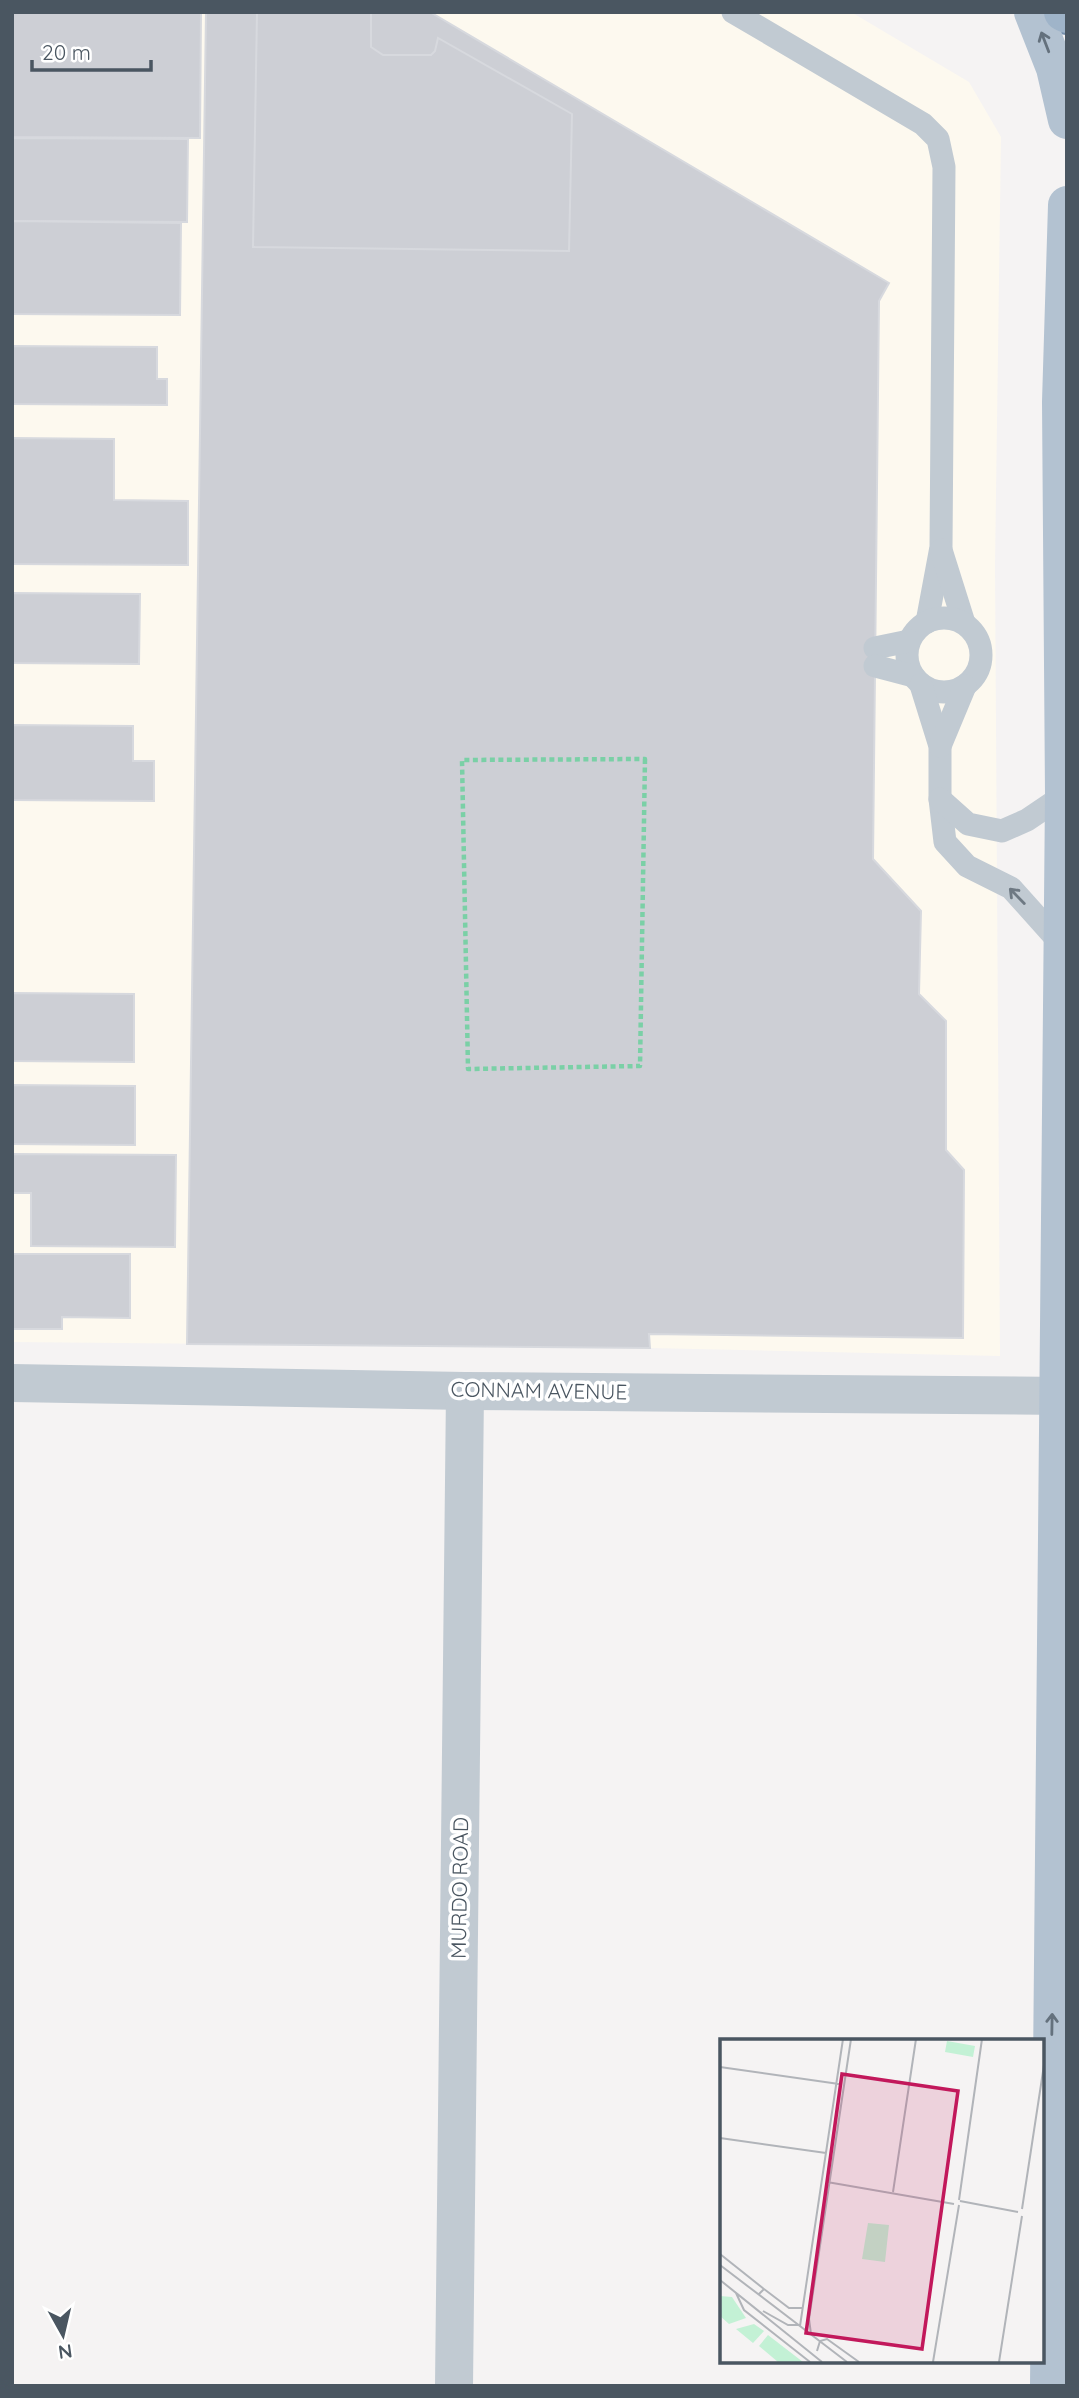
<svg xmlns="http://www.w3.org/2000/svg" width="1079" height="2398" font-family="Quicksand,sans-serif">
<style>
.commercial{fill:#fdf9ef}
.building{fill:#cdcfd5;stroke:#d7d9de;stroke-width:2}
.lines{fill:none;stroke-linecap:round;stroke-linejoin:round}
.trunk-casing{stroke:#7690ad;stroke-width:42}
.path{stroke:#7ad0a6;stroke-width:4.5;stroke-dasharray:5 3.5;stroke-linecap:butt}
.service{stroke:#c1cad2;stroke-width:23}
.minor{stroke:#c1cad2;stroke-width:38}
.primary{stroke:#b3c2d1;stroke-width:38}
.trunk{stroke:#9fb4c9;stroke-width:38}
.oneway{stroke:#64717d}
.oneway2{stroke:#6e7983}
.labels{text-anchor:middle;stroke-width:7;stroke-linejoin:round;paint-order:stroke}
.street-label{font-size:21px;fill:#4a5661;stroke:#fff}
.inset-road{fill:none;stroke:#b1b4b9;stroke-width:2}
.view{fill:#c2185b;fill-opacity:0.15;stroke:#c2185b;stroke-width:3.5}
.inset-edge{fill:none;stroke:#4a5661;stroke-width:3.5}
</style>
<rect width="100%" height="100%" fill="#f5f3f3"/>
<!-- commercial -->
<polygon class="commercial" points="12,12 851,12 969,82 1001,137 995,566 1000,1356 650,1348 12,1342"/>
<!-- building -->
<g class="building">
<polygon points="12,12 201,12 200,138 12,137"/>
<polygon points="206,12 430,12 889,283 879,301 873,859 921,911 919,994 946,1021 946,1150 964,1170 963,1338 649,1334 650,1348 187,1344"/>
<polygon points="257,12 371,12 371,47 383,55 431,55 435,51 438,38 572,114 569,251 253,247"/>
<polygon points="12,138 188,139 187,222 12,221"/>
<polygon points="12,221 181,223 180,315 12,314"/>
<polygon points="12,346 157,347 157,379 167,379 167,405 12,404"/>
<polygon points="12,438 114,439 114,500 188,501 188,565 12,564"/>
<polygon points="12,593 140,594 139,664 12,663"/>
<polygon points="12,725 133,726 133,761 154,761 154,801 12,800"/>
<polygon points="12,993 134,994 134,1062 12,1061"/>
<polygon points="12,1085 135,1086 135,1145 12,1144"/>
<polygon points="12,1154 176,1155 175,1247 31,1246 31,1193 12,1193"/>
<polygon points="12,1254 130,1254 130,1318 62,1317 62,1329 12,1329"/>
</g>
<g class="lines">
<!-- trunk casing -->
<g class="trunk-casing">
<polyline id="trunk" points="1063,12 1067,14"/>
</g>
<!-- path -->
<polygon class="path" points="645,759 640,1066 468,1069 462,760"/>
<!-- service -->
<g class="service">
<polyline points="733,12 923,124 938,139 944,167 941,547 927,622"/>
<polyline points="941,550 964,623"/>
<circle cx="944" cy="655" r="37"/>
<polyline points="875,648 909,641"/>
<polyline points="875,666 913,676"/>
<polyline points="921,685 940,746 940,799 945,842 967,866 1011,888 1063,946"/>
<polyline points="940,746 965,686"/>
<polyline points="940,799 968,824 1002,831 1027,820 1064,795"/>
</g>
<!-- minor -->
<g class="minor">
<polyline points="12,1383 465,1391 1067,1396"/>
<polyline points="454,2386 465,1391"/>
</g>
<!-- primary -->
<g class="primary">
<polyline points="1033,12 1055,68 1067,120"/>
<polyline points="1049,2386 1064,795 1061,402 1067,205"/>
</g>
<!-- trunk -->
<use href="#trunk" class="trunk"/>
</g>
<!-- one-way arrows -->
<defs><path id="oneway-shaft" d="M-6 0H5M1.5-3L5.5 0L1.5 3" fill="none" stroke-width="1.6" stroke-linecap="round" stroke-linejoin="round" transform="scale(1.75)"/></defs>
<g class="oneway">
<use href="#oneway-shaft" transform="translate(1045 42) rotate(-111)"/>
<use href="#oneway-shaft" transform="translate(1052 2024) rotate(-89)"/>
</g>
<use class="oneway2" href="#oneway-shaft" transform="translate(1017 896) rotate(-134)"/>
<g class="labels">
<!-- street labels -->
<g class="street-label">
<text transform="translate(539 1391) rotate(1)" y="7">CONNAM AVENUE</text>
<text transform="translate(460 1888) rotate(-89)" y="7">MURDO ROAD</text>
</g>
</g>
<!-- overview -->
<g transform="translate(720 2039)">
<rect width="324" height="324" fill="#f5f3f3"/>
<path d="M227,2L255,7L253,18L225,13ZM148,184L169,186L165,223L142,220ZM0,257L12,258L26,279L9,285L0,277ZM34,285L44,292L33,304L16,290ZM48,296L83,323H58L39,307Z" fill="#c3f1d5"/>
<path class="inset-road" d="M0,28L119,45M0,99L106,114M107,143L234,165M173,153L196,0M239,161L262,0M240,162L298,173M302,170L324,26M0,215L44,250M0,226L127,323M0,241L102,323M16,254L24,271L90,323M39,255L44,250L69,269H83M43,272L68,286H81M80,287L123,0M91,295L89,280L131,0M97,312L100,302L107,300L139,323M213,323L239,166M279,323L302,177"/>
<path class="view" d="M122,35L238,52L202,310L86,294Z"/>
<rect width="324" height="324" class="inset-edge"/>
</g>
<!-- border -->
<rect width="1079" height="2398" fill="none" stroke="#4a5661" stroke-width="28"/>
<!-- north arrow -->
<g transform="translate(63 2335) rotate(172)" stroke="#ffffff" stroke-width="5" paint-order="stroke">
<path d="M0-5L12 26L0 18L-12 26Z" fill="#4a5661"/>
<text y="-10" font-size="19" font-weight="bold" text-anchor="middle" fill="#4a5661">N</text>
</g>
<!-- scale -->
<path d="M32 60v10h119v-10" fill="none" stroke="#4a5661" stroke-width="3.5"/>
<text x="42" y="60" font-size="21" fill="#4a5661" stroke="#ffffff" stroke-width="5" paint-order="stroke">20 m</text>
</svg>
